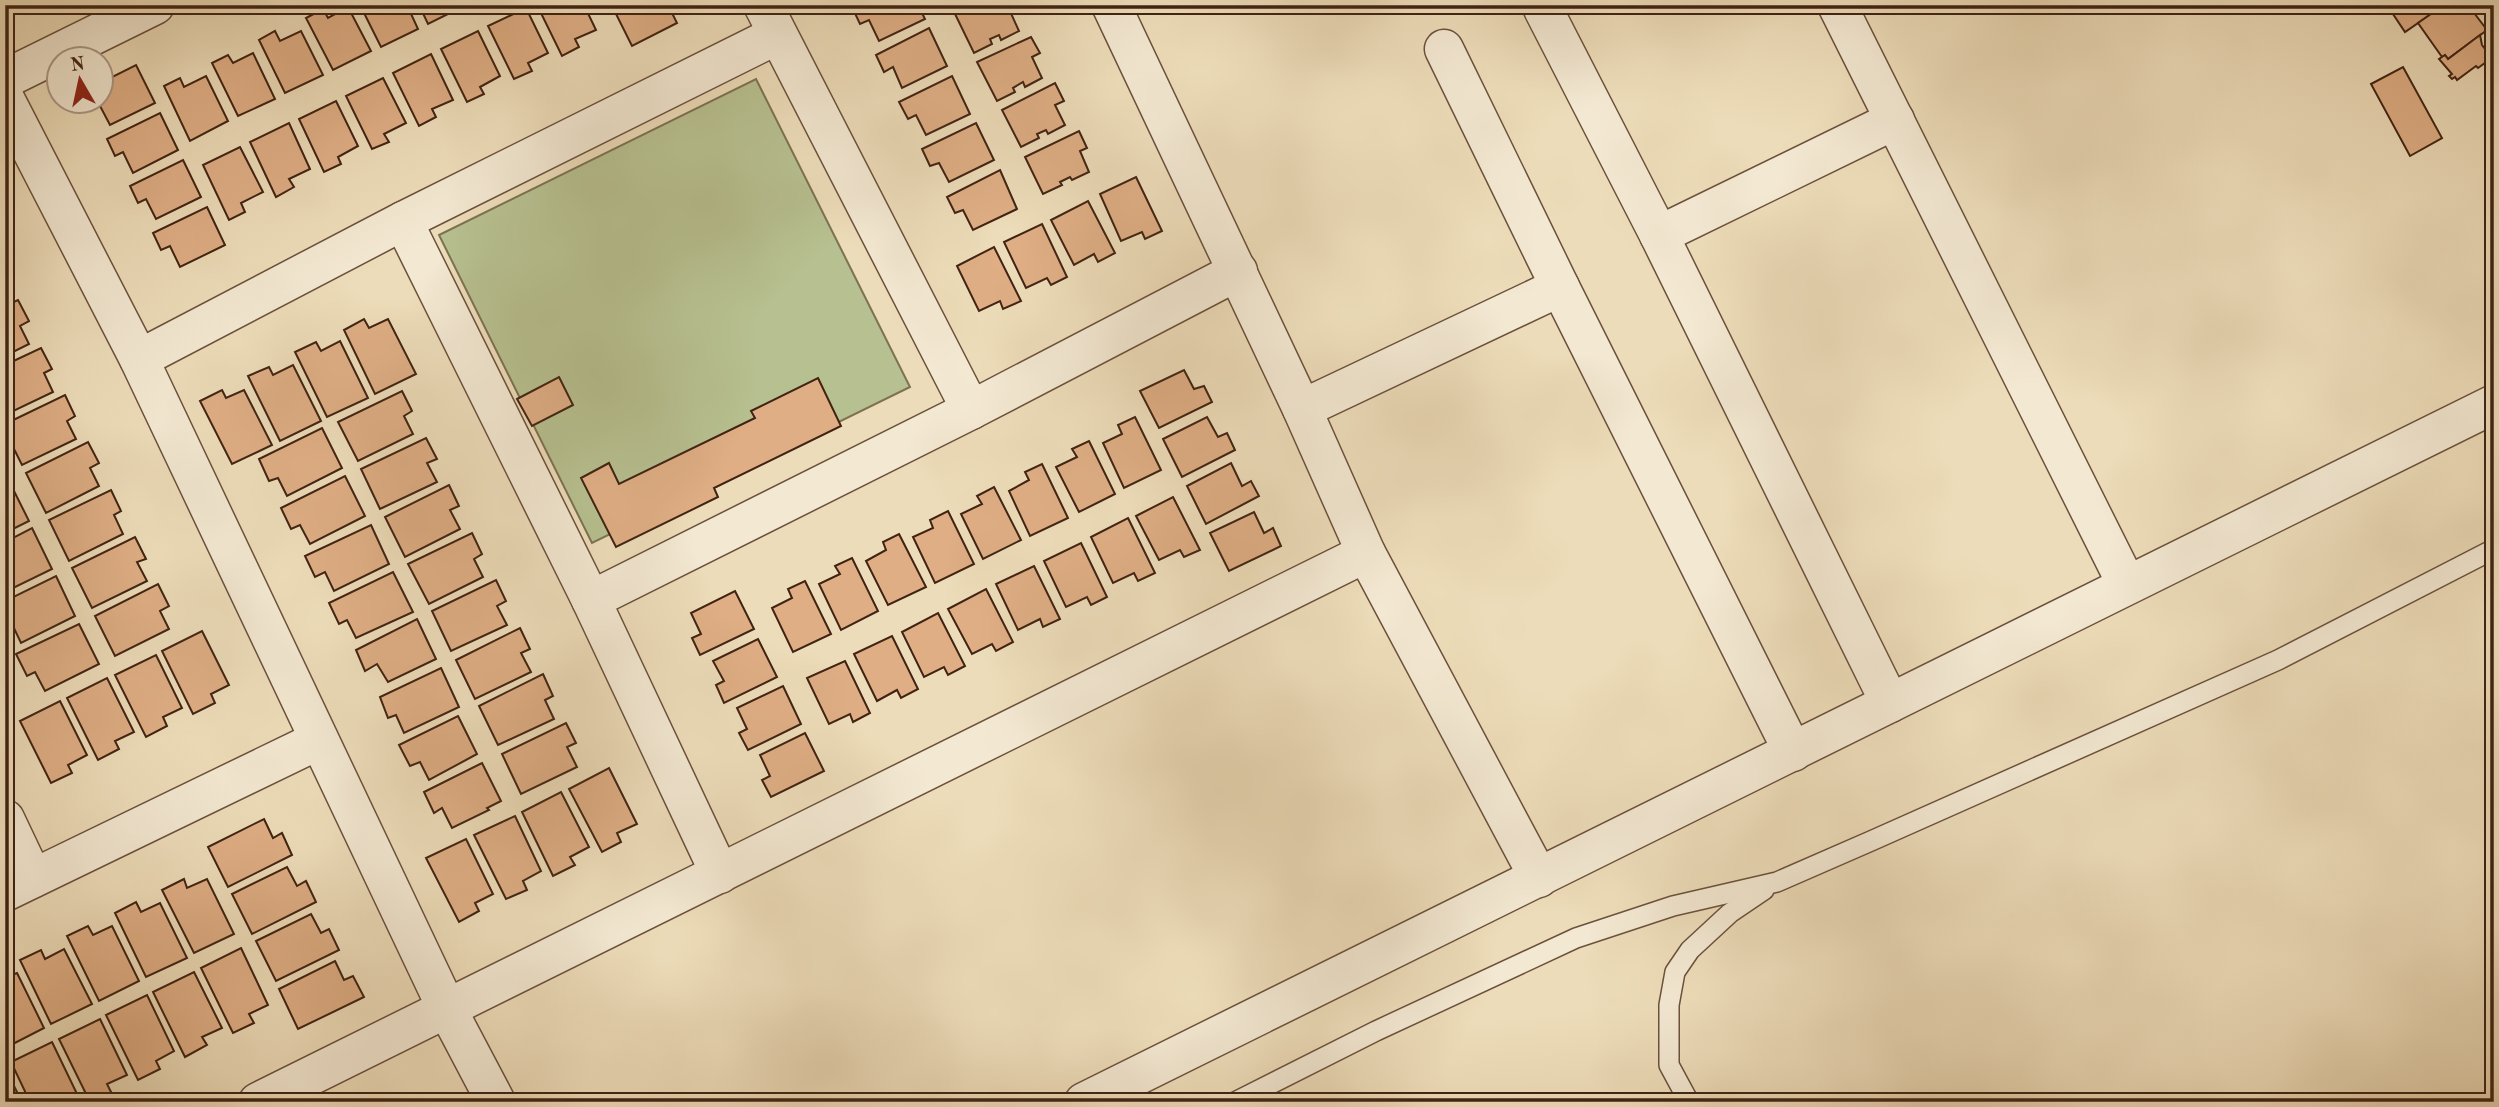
<svg xmlns="http://www.w3.org/2000/svg" width="2499" height="1107" font-family="'Old Standard TT',serif">
<style>
.green{fill:#b7c090;stroke:#7c7252;stroke-width:2}
.building{fill:#dfae85;stroke:#402313;stroke-width:2}
.lines{fill:none;stroke-linecap:round;stroke-linejoin:round}
.service-casing{stroke:#6b513c;stroke-width:22}
.minor-casing{stroke:#6b513c;stroke-width:41}
.service{stroke:#f3e8d2;stroke-width:19}
.minor{stroke:#f3e8d2;stroke-width:38}
</style>
<rect width="100%" height="100%" fill="#eddcb9"/>
<filter id="stains"><feTurbulence type="fractalNoise" baseFrequency=".00286" numOctaves="4"/><feColorMatrix values="0 0 0 0 .2 0 0 0 0 .09 0 0 0 0 .02 0 0 0 .5 -.17"/></filter>
<radialGradient id="worn" r=".72"><stop offset=".6" stop-color="#630" stop-opacity="0"/><stop offset="1" stop-color="#630" stop-opacity=".3"/></radialGradient>
<!-- green -->
<polygon class="green" points="756,79 910,387 592,543 439,235"/>
<!-- building -->
<g class="building">
<polygon points="360,5 407,5 418,29 381,47"/>
<polygon points="419,5 466,5 428,24"/>
<polygon points="537,5 584,5 596,30 575,39 579,47 562,56"/>
<polygon points="618,5 668,5 677,23 632,46 613,8"/>
<polygon points="856,5 918,5 925,19 879,41 869,20 860,24 852,7"/>
<polygon points="973,5 1016,5 1009,9 1019,31 1001,40 999,35 990,39 992,44 974,53 955,14"/>
<polygon points="2387,5 2444,5 2405,32"/>
<polygon points="2444,5 2468,5 2487,30 2448,59 2445,55 2442,57 2418,23"/>
<polygon points="348,7 371,51 333,70 306,18 323,9 328,18"/>
<polygon points="526,8 548,53 528,63 532,71 514,79 488,26"/>
<polygon points="929,28 947,66 902,88 893,67 884,72 876,55"/>
<polygon points="275,31 280,41 301,31 323,75 285,93 259,40"/>
<polygon points="478,31 500,76 480,87 484,94 467,102 441,49"/>
<polygon points="2480,35 2482,45 2486,50 2490,47 2492,50 2489,52 2493,57 2478,68 2476,66 2457,80 2455,77 2452,79 2449,76 2452,74 2439,59 2445,55 2448,59"/>
<polygon points="1031,37 1040,53 1032,57 1042,78 1025,87 1023,82 1013,88 1015,92 997,101 977,62"/>
<polygon points="253,53 275,99 238,116 212,63 228,55 233,63"/>
<polygon points="431,54 453,100 432,109 436,117 419,126 393,73"/>
<polygon points="136,65 155,103 110,125 99,104 91,108 88,102 102,102 102,82"/>
<polygon points="2403,67 2442,138 2410,156 2371,84"/>
<polygon points="206,76 228,121 190,141 164,86 180,78 184,87"/>
<polygon points="952,76 970,114 926,135 916,115 908,119 899,102"/>
<polygon points="383,78 406,123 384,134 389,142 372,149 346,96"/>
<polygon points="1055,83 1064,101 1055,105 1065,125 1048,134 1046,130 1037,134 1039,138 1021,147 1002,110"/>
<polygon points="336,101 358,146 338,157 341,164 324,172 299,119"/>
<polygon points="160,113 178,150 133,173 123,152 115,156 107,139"/>
<polygon points="289,123 310,169 289,179 294,187 276,197 250,142"/>
<polygon points="976,123 994,160 949,182 939,163 930,166 922,149"/>
<polygon points="1079,131 1087,148 1080,151 1089,172 1072,180 1070,177 1060,182 1062,185 1043,194 1025,157"/>
<polygon points="240,147 263,192 241,203 245,212 229,220 203,165"/>
<polygon points="183,160 201,197 156,219 146,199 138,203 130,186"/>
<polygon points="1000,170 1017,209 973,230 963,210 955,213 947,197"/>
<polygon points="1136,177 1162,231 1145,239 1142,232 1121,241 1100,194"/>
<polygon points="1088,201 1115,253 1098,262 1094,254 1074,265 1051,220"/>
<polygon points="207,207 225,245 180,267 170,246 161,250 153,233"/>
<polygon points="1042,224 1067,277 1051,285 1047,278 1026,288 1004,242"/>
<polygon points="994,247 1021,301 1003,309 1000,301 979,311 957,266"/>
<polygon points="18,300 29,321 20,326 29,344 5,356 5,306"/>
<polygon points="364,319 369,328 388,319 416,374 375,394 344,330"/>
<polygon points="340,341 368,398 327,417 295,352 316,342 321,351"/>
<polygon points="41,348 52,369 44,373 53,392 5,415 5,365"/>
<polygon points="293,365 321,421 280,441 248,376 269,367 273,375"/>
<polygon points="1184,370 1194,389 1204,386 1212,402 1159,428 1140,391"/>
<polygon points="559,377 573,405 532,426 517,399"/>
<polygon points="818,378 841,426 714,488 718,497 616,547 581,478 609,463 619,484 755,418 751,411"/>
<polygon points="222,390 226,398 244,390 272,445 232,464 200,401"/>
<polygon points="402,391 412,411 404,416 413,434 358,461 338,422"/>
<polygon points="65,395 75,416 67,421 76,439 22,465 5,431 5,424"/>
<polygon points="1135,417 1161,470 1124,488 1103,443 1122,434 1118,425"/>
<polygon points="1207,417 1218,437 1227,433 1235,450 1182,477 1163,439"/>
<polygon points="322,428 342,468 287,496 278,478 269,481 259,459"/>
<polygon points="426,438 437,459 427,463 437,482 380,509 361,469"/>
<polygon points="1089,441 1115,494 1079,512 1056,467 1077,457 1072,449"/>
<polygon points="88,442 99,463 90,468 99,486 46,513 26,473"/>
<polygon points="1231,463 1242,486 1251,481 1259,496 1206,524 1187,486"/>
<polygon points="1042,464 1068,518 1030,536 1009,491 1029,480 1025,472"/>
<polygon points="345,476 365,516 310,544 300,525 291,529 281,508"/>
<polygon points="9,481 29,521 5,533 5,483"/>
<polygon points="449,485 459,506 450,510 460,529 405,557 385,517"/>
<polygon points="994,487 1021,540 983,559 961,514 982,504 977,496"/>
<polygon points="111,490 121,511 114,515 123,534 69,561 49,520"/>
<polygon points="1173,497 1200,550 1184,557 1180,550 1159,560 1136,516"/>
<polygon points="948,511 974,564 935,583 913,537 933,528 930,520"/>
<polygon points="1254,512 1264,533 1273,528 1281,546 1229,571 1210,533"/>
<polygon points="1128,518 1155,573 1138,581 1134,573 1113,583 1091,537"/>
<polygon points="371,525 389,564 334,591 325,572 315,577 305,556"/>
<polygon points="32,528 52,569 5,592 5,542"/>
<polygon points="472,533 482,554 474,559 483,577 429,604 408,564"/>
<polygon points="899,534 926,587 888,605 866,561 886,550 883,542"/>
<polygon points="135,537 146,559 137,562 147,581 92,608 72,568"/>
<polygon points="1081,543 1107,597 1091,605 1087,597 1066,607 1044,561"/>
<polygon points="852,558 878,611 841,630 819,584 840,574 835,566"/>
<polygon points="1034,566 1060,619 1043,627 1040,619 1018,630 996,584"/>
<polygon points="393,572 413,612 356,638 347,620 339,624 329,603"/>
<polygon points="56,576 75,616 21,643 12,624 5,628 5,601"/>
<polygon points="496,580 506,601 497,606 507,625 451,651 432,611"/>
<polygon points="805,581 831,634 793,652 772,608 792,598 788,589"/>
<polygon points="158,584 169,606 160,611 169,629 115,656 95,616"/>
<polygon points="986,589 1013,642 996,651 992,644 972,654 948,609"/>
<polygon points="735,591 754,629 700,655 692,638 701,634 691,613"/>
<polygon points="938,613 965,666 948,675 944,667 924,677 902,632"/>
<polygon points="417,619 436,659 388,682 377,664 365,671 356,650"/>
<polygon points="79,624 99,664 45,691 35,672 27,676 16,654"/>
<polygon points="520,628 530,649 521,653 531,672 475,699 456,660"/>
<polygon points="202,631 229,685 211,694 215,703 193,714 162,651"/>
<polygon points="892,636 918,689 901,698 897,690 877,701 854,654"/>
<polygon points="758,639 777,677 724,703 716,685 724,681 713,661"/>
<polygon points="156,655 182,708 163,717 167,726 146,737 115,675"/>
<polygon points="845,661 870,713 853,722 850,714 829,724 807,678"/>
<polygon points="441,668 459,707 404,733 396,715 388,718 380,697"/>
<polygon points="543,674 553,696 545,700 554,719 498,745 479,706"/>
<polygon points="107,678 134,732 115,741 119,749 98,760 67,698"/>
<polygon points="783,686 801,724 748,750 739,733 747,729 737,708"/>
<polygon points="60,701 87,755 68,765 72,773 51,783 20,721"/>
<polygon points="458,716 477,754 429,780 420,762 410,766 399,745"/>
<polygon points="566,723 576,743 567,747 577,767 521,794 502,754"/>
<polygon points="805,733 824,771 771,797 762,780 770,776 760,755"/>
<polygon points="482,763 501,801 487,808 489,810 452,828 442,808 434,813 424,792"/>
<polygon points="609,768 637,824 617,833 621,842 602,852 569,789"/>
<polygon points="561,792 589,847 570,857 575,865 553,876 522,812"/>
<polygon points="515,816 541,871 523,881 527,890 506,899 474,835"/>
<polygon points="264,819 273,838 282,833 292,855 228,887 208,847"/>
<polygon points="466,839 493,894 475,903 479,911 459,922 426,858"/>
<polygon points="287,867 297,886 306,881 316,902 252,934 232,894"/>
<polygon points="184,879 187,888 207,879 234,934 194,953 162,890"/>
<polygon points="136,902 141,912 160,903 187,958 146,977 115,913"/>
<polygon points="311,914 321,933 329,929 339,950 276,981 256,941"/>
<polygon points="88,926 93,935 112,926 139,981 99,1001 67,936"/>
<polygon points="241,948 268,1005 249,1014 254,1023 233,1033 201,968"/>
<polygon points="64,949 92,1004 51,1024 20,960 41,950 45,959"/>
<polygon points="335,961 344,980 353,976 364,997 298,1029 279,989"/>
<polygon points="194,972 222,1028 202,1037 207,1045 185,1057 153,992"/>
<polygon points="17,973 44,1028 5,1048 5,978"/>
<polygon points="147,995 174,1051 156,1061 160,1069 138,1080 106,1015"/>
<polygon points="100,1019 127,1075 107,1084 112,1094 90,1102 59,1039"/>
<polygon points="52,1042 79,1098 71,1102 30,1102 11,1062"/>
<polygon points="5,1068 22,1102 5,1102"/>
</g>
<g class="lines">
<!-- service casing -->
<g class="service-casing">
<g id="service">
<polyline points="1235,1102 1376,1031 1576,938 1673,906 1777,882 1871,841 2278,660 2494,549"/>
<polyline points="1689,1102 1669,1065 1669,1005 1675,972 1690,950 1730,913 1764,890"/>
</g>
</g>
<!-- minor casing -->
<g class="minor-casing">
<g id="minor">
<polyline points="763,5 971,410"/>
<polyline points="1111,5 1302,409 1366,553 1539,878"/>
<polyline points="1837,5 2127,585"/>
<polyline points="1543,9 1659,235 1890,703"/>
<polyline points="1444,49 1560,287 1793,752"/>
<polyline points="5,79 155,5"/>
<polyline points="5,99 139,359 447,1009 496,1102"/>
<polyline points="403,221 591,600 720,874"/>
<polyline points="1659,235 1895,120"/>
<polyline points="139,359 403,221 777,35"/>
<polyline points="1302,409 1560,287"/>
<polyline points="591,600 971,410 1238,271"/>
<polyline points="5,819 33,878"/>
<polyline points="5,892 319,740"/>
<polyline points="258,1102 1366,553"/>
<polyline points="1084,1102 2494,404"/>
</g>
</g>
<!-- service -->
<use href="#service" class="service"/>
<!-- minor -->
<use href="#minor" class="minor"/>
</g>
<!-- margin -->
<rect width="2499" height="1107" fill="none" stroke="#eddcb9" stroke-width="28"/>
<rect x="7" y="7" width="2485" height="1093" fill="none" stroke="#402313" stroke-width="3.5"/>
<rect x="14" y="14" width="2471" height="1079" fill="none" stroke="#402313" stroke-width="2"/>
<!-- north arrow -->
<g transform="translate(80 80) rotate(351)"><circle r="33" fill="#f3e8d2" stroke="#ab9986" stroke-width="2"/>
<path d="M0-5L12 26L0 18L-12 26Z" fill="#8f2418"/>
<text y="-10" font-size="19" font-weight="bold" text-anchor="middle" fill="#402313">N</text>
</g>
<rect width="100%" height="100%" filter="url(#stains)"/>
<rect width="100%" height="100%" fill="url(#worn)"/>
</svg>
